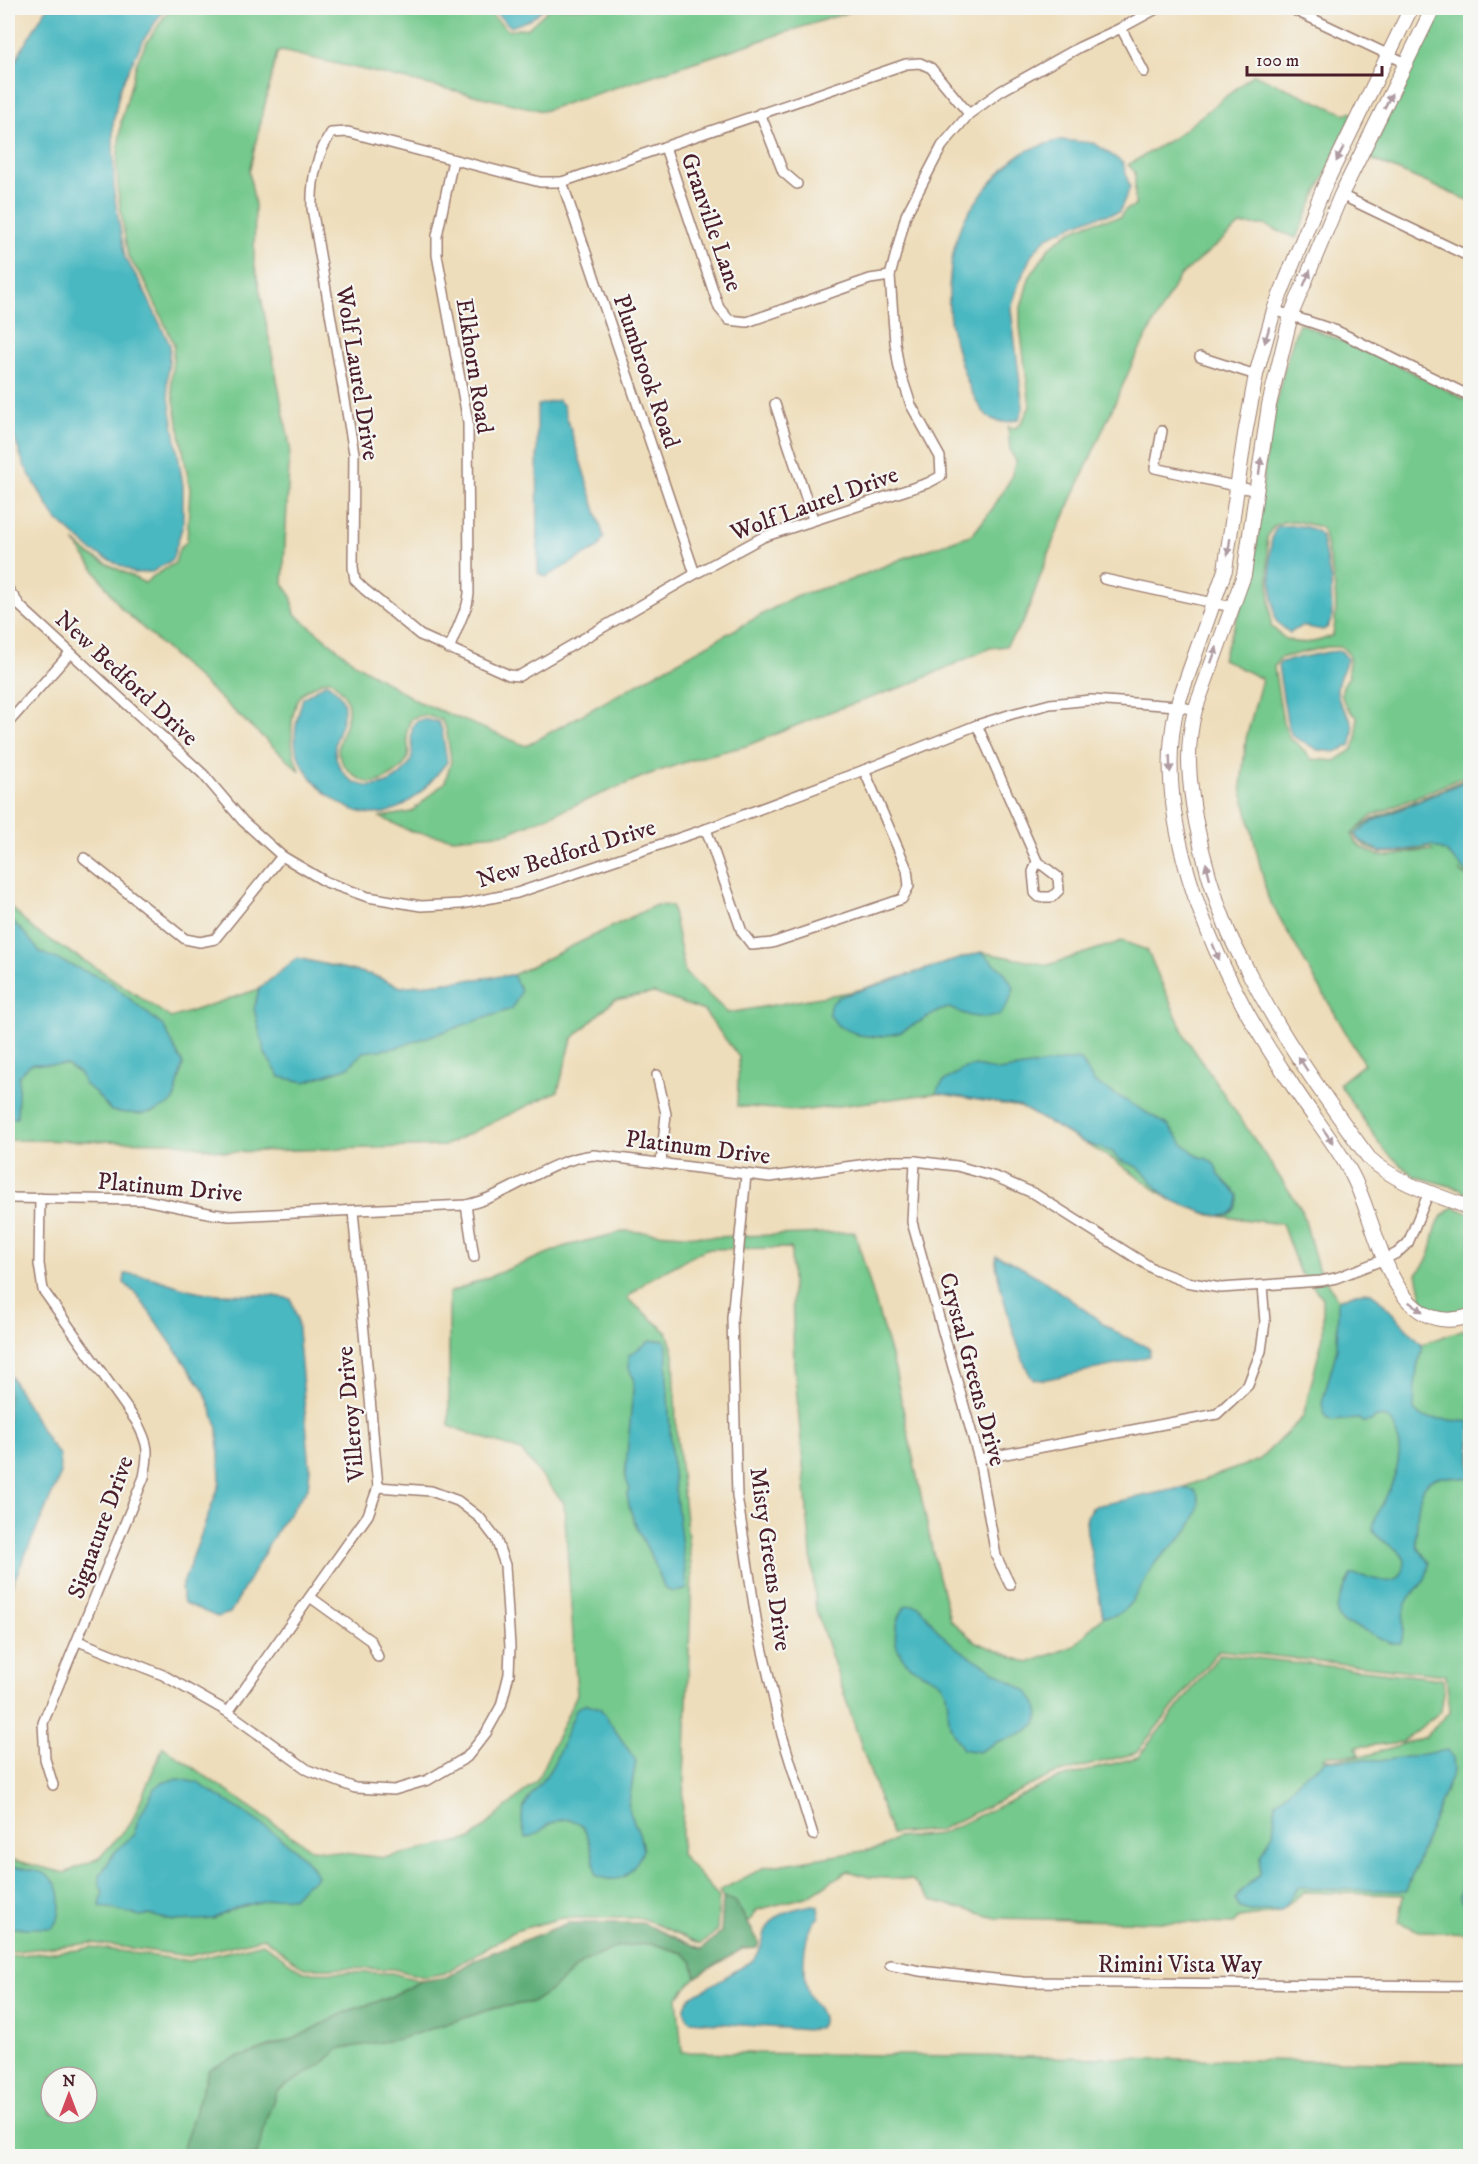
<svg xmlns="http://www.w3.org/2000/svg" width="1478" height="2164" font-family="'IM FELL DW Pica',serif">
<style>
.green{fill:#74c98d;stroke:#5f745c;stroke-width:1.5;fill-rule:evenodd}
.forest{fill:#5fad78;stroke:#546652;stroke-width:1.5}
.water{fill:#4ab8c1;stroke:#4a6c76;stroke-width:1.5}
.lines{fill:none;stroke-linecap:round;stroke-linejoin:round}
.street-casing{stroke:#9c7e72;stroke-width:12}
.secondary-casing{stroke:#9c7e72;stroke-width:16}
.street{stroke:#fff;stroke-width:9}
.secondary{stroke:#fff;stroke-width:14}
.oneway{fill:#ae9aa0}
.labels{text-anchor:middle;stroke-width:4.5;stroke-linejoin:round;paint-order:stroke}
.street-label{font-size:24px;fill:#4a1f2b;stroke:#f6f6f2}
</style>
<rect width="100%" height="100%" fill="#f6f6f2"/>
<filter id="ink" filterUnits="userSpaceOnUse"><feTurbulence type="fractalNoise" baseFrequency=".0167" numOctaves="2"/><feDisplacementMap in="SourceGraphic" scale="12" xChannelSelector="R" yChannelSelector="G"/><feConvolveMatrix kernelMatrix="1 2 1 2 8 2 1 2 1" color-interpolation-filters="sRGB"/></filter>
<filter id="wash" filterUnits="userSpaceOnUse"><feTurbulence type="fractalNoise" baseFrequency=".008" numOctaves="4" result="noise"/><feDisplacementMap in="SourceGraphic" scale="24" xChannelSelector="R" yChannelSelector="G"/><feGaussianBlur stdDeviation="1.35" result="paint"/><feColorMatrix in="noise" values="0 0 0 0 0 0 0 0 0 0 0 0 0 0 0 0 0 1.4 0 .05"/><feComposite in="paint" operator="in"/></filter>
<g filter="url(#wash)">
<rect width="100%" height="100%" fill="#eeddba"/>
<!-- green -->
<g class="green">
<path d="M170,8H484L508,30C515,32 520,26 527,29L550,8H861L543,111L281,51L277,53L249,172L255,205L254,261L290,446L283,584L291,595L295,614L356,664L417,701L526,746L795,596L848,581L904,558L973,534L993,508L1010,480L1016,461L1010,451L1008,427L1015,428L1022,422L1030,406L1020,327V311L1029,278L1050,247L1069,232L1089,223L1120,217L1125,210L1135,206V172L1128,165L1175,137L1254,74L1345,114L1350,112L1353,114L1296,238L1264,225H1240L1179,277L1134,360L1054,539L1024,621L1006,646L990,648L908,685L832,711L746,746L701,757L647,775L508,833L453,838L412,832L380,817L411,812L445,782L451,762L450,753L446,729L441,720L424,715L412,718C400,737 414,746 406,762C401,770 393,775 385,779C375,785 364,783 355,776C320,749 351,732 348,706C347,695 338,686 331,680C323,679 320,683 314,686C309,689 305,690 302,694C288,711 289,754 301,772L121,608L74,541L90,555L145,583L152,577L175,563L179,549L187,541L190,489L171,384L174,344L144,280L128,257L118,193L117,164L121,122L137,62L145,45Z"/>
<polygon points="1440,8 1470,8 1470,201 1371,159 1384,125"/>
<path d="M1299,323L1396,364L1470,402V774L1372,816L1352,834C1355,843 1359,846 1367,850C1390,864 1410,848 1433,851L1430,848C1402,852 1372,862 1353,833L1373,819L1470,777V877L1459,871L1470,879V1200L1461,1189L1414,1176L1384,1150L1339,1084L1364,1064L1268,898L1241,787L1246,739L1262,679L1222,659C1236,623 1249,587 1256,549C1260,528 1260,506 1262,485C1269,432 1280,373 1299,323ZM1294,521L1321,527C1325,536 1326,545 1328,554C1335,582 1339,607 1333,635C1320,642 1301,646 1286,639C1281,636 1276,630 1271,626L1267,538C1273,523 1278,522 1294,521ZM1327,647H1342L1350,656L1348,670L1349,677C1335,692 1343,706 1357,717V737L1353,749L1335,761L1311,759L1298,744L1290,739L1283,722L1274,667L1280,658Z"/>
<polygon points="8,904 35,931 98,969 171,1018 259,989 297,958 372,975 401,987 513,975 656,905 672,906 685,973 728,1013 855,991 981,952 1048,965 1122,941 1147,950 1186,1038 1302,1210 1318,1268 1338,1300 1356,1293 1371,1293 1422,1344 1470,1327 1470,1933 1419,1931 1399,1922 1404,1895 1304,1892 1276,1913 1239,1918 1233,1924 996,1918 932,1900 912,1880 870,1877 847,1871 809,1896 757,1910 748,1923 735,1901 723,1897 719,1891 765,1867 881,1848 896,1838 940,1834 1054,1780 1138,1757 1220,1654 1443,1679 1444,1692 1441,1711 1403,1742 1356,1747 1359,1755 1328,1755 1323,1759 1365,1756 1425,1737 1450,1712 1446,1675 1219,1650 1136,1753 1052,1775 939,1830 891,1834 816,1610 794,1364 791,1248 706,1249 648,1280 627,1298 667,1332 674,1354 676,1428 692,1576 681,1854 719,1897 717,1931 701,1944 642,1918 561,1918 515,1931 445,1973 424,1977 393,1969 304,1968 264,1938 189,1956 92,1943 8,1952 8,1859 65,1873 99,1858 131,1823 163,1747 311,1849 384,1858 471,1839 537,1780 577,1694 564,1503 521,1451 449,1426 449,1293 566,1246 626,1231 714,1237 855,1232 895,1370 932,1549 950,1620 976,1642 1028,1663 1074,1646 1103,1616 1086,1521 1091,1508 1181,1488 1259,1460 1303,1417 1323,1336 1323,1298 1299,1271 1282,1224 1210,1215 1169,1199 1112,1159 1021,1107 937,1093 800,1111 737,1106 739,1057 704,1011 654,993 614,1000 572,1039 558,1091 444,1146 228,1152 172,1142 8,1140"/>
<path d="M1454,1207L1470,1214V1310L1444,1313L1424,1307L1417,1274C1421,1268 1428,1261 1430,1253C1436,1234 1433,1218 1454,1207Z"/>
<path d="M263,1943L303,1972L392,1973L421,1981L386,1999L348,2011L296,2038L271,2046L399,2039L495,2008L533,2002L551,1990L583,1962L619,1946L653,1944L683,1953L692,1960L696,1977L677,1998L682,2052L1470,2063V2156H8V1956L78,1950L92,1947L189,1961ZM51,2077H87V2113H51Z"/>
</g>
<!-- forest -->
<polygon class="forest" points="723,1897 735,1901 759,1942 757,1948 742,1949 696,1977 692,1961 683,1953 653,1944 619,1946 583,1962 551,1990 533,2002 495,2008 399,2039 339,2049 319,2066 277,2091 266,2120 261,2144 256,2156 180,2156 209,2069 236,2058 296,2038 348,2011 386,1999 421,1981 447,1977 476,1959 568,1923 642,1923 702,1949 721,1932"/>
<!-- water -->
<g class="water">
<polygon points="47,8 165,8 142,42 120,88 113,124 114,193 125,258 140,282 170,345 167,385 183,485 183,525 172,560 152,572 135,573 92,551 55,518 24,465 8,420 8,79 21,50"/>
<polygon points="490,8 544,8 531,19 511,27"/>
<path d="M1060,140L1094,143L1123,163L1130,188L1119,212L1088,219L1047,237L1032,254L1019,283L1011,309L1023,408L1019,419C1009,422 1002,424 992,419C971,409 950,334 949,310C948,285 951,252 960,228C968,209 1003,165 1021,154C1032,147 1048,144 1060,140Z"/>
<polygon points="558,400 563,405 604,537 598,548 546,577 538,573 537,413 538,405"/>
<path d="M1278,526C1292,525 1310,524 1321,535L1331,581L1332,618L1328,627L1323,630L1301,626L1290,633L1278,623L1275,619C1274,599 1263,540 1278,526Z"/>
<path d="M1341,651L1347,658C1345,670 1337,678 1337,690C1338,716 1361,712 1350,746L1335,752L1318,750L1292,736L1287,721L1278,666L1281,662L1328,652Z"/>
<path d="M326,683L329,684C335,689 344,698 344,707C345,723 333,735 335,752C341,792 386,797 408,766C418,752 406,737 415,722L423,719L438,722L442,730L447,762C431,782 415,802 391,811C354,826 304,783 296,748C293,732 298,714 303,698Z"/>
<polygon points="1470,779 1470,875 1446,852 1431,845 1397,852 1381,852 1359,840 1356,834 1373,821"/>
<path d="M8,917L27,936L40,952L108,981L164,1027L183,1064L174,1101C152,1117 137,1115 111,1111L95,1092L84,1084L80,1074L67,1065L31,1064L19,1075L17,1118L8,1117Z"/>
<polygon points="981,952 1004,972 1014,987 1010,1000 1000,1015 986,1018 970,1016 949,1008 939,1011 899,1033 877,1037 859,1035 838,1026 829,1014 830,1005 839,997"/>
<polygon points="297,958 372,975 401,987 513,975 521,991 512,1009 395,1048 363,1052 349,1067 305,1082 280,1077 265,1054 254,1009 259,989"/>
<path d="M1077,1059L1081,1060L1094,1082L1168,1125L1183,1144L1200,1157L1208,1159L1215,1165L1218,1174L1238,1195C1238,1227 1209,1214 1192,1208C1185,1205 1176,1203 1170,1199C1157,1192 1151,1177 1140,1169C1131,1162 1117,1163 1113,1152L1085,1143L1021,1107L937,1093L938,1088L944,1081L965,1068L976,1066L998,1071Z"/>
<path d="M996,1256L1010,1261L1040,1278L1117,1333L1147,1347L1150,1350L1149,1356L1121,1364L1042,1380L1033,1379C1023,1370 993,1269 996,1256Z"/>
<path d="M125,1274C154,1274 179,1290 207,1293C235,1296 264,1292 291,1299L297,1318L310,1468L308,1488L279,1527L230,1613L217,1617L184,1603L181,1589L220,1483L218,1428L204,1390L138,1296L124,1283Z"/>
<path d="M1364,1292L1371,1293L1378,1298L1422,1344C1424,1353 1418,1360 1417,1369C1415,1383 1414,1396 1414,1410L1421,1417L1470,1422V1479C1461,1478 1451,1477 1441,1477C1414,1479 1418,1519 1416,1538L1417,1546L1429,1563C1426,1590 1414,1585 1406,1604C1402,1617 1405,1630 1401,1643H1390C1377,1637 1365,1629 1351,1625C1347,1624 1342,1623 1339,1619C1332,1610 1346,1584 1351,1575C1370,1573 1401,1598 1405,1561C1400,1546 1381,1544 1373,1531C1373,1520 1379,1511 1384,1501C1395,1479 1404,1456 1396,1432C1393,1420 1389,1417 1376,1417L1372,1421L1362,1422L1359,1419L1331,1421C1324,1417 1323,1410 1322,1403L1337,1349L1338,1300L1356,1293Z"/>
<path d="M664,1340L667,1347V1378L672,1463L687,1589C678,1592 672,1594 664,1587C659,1574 654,1560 647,1548C638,1530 630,1516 627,1495L630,1490L625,1476L634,1379L629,1369V1355L650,1341Z"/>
<polygon points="8,1372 49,1442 60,1456 60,1476 8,1594"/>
<path d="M1181,1488L1194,1490C1200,1496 1200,1503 1197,1512C1189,1537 1173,1543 1156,1562C1143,1578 1131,1621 1103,1616L1087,1533C1086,1523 1085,1512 1095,1506Z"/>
<path d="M910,1605L919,1606L940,1633L957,1648L1027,1691C1055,1724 1028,1731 1000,1741C992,1744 985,1749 978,1752L963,1749C957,1740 950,1730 949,1720C947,1708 949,1698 944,1688C940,1679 929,1677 921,1672C892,1657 889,1633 905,1606Z"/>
<path d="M587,1704L600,1708L636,1761L628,1808L639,1833L643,1850C633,1873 621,1887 596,1875C592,1850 589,1805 550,1824C541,1829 536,1837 526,1838C512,1805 536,1793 551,1768C561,1751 568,1727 577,1708Z"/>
<polygon points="1448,1750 1453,1757 1454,1769 1406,1891 1297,1888 1281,1911 1250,1911 1240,1908 1235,1900 1241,1891 1260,1874 1261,1856 1273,1833 1276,1802 1307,1773 1328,1760 1387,1760"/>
<path d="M180,1779L198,1783C225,1801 307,1848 317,1876L314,1881L305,1885L293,1898L280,1897L235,1908L213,1919L200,1920L174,1921L149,1915L139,1916L100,1906L103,1892L99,1884V1877L114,1853L134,1834L138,1820L154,1789L164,1781Z"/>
<polygon points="1470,1848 1470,1909 1465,1907 1459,1897"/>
<path d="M8,1866C33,1870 60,1869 60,1902C60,1915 60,1917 52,1928H8Z"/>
<path d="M813,1905L818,1906L819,1917C802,1931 801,1973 808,1993C812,2001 824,2013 822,2022C821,2029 815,2029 808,2030L690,2021C682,2012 684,2006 691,1997L754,1960C761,1951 762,1943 765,1933C772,1912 794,1909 813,1905Z"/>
</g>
</g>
<g filter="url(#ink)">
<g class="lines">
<!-- street casing -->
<g class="street-casing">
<g id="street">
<polyline points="1290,8 1406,63"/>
<polyline points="1121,28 1144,72"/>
<polyline points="760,113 783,172 797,184"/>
<path d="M969,114L931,68L920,63L906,64L562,182H540L348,132L331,133C316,156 311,182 312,208L354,453L353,567L355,580L364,589L420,635L509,675L519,676L695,574L763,537L928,483L941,476L940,457L911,405L899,368L895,343L890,276L906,215L942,146L969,114L1001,91L1080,47L1121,28L1158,8"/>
<polyline points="665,147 719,308 729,320 747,322 870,279 890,276"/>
<polyline points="562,182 695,574"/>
<polyline points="1341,195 1470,257"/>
<polyline points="1274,310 1337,331 1470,396"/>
<polyline points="1200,357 1256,375"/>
<polyline points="775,404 813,519"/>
<polyline points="1162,431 1155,468 1257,491"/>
<polyline points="1104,579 1232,607"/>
<polyline points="8,589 21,607 203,774 243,821 282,856 326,882 368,897 421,906 461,904 517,893 706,829 864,770 977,725 1012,714 1050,704 1091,700 1177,706 1195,710"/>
<polyline points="449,649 467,605 469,594 468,422 437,255 437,236 453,160"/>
<polyline points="8,723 70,653"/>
<polyline points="977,725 1037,861 1033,872 1035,893 1039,897 1052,897 1059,890 1058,877 1037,861"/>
<polyline points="706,829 742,932 752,945 772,943 902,899 909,886 907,869 864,770"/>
<polyline points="84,858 185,939 200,942 215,939 282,856"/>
<polyline points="657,1075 666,1114 661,1163"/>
<polyline points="915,1161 912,1222 979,1459 996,1556 1010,1585"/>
<polyline points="746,1175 732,1318 737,1496 757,1625 782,1735 813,1835"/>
<path d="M8,1198L145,1200L213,1214L230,1216L466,1205C512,1195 548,1159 594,1155L770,1177L890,1161H915L957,1166L996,1177L1035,1194L1155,1270L1186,1282L1221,1288L1321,1281L1336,1278L1385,1259L1397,1253L1408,1243L1429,1192"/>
<path d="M40,1198L39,1264L43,1290L136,1421C149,1444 149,1452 144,1477L43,1723L45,1759L53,1785"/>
<polyline points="466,1205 474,1257"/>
<polyline points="979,1459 1217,1414 1248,1385 1261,1351 1265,1322 1262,1286"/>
<polyline points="310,1597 371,1641 378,1657"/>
<polyline points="78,1641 163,1675 228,1712 308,1770 355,1788 394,1790 428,1780 467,1757 486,1733 501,1706 509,1674 510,1647 505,1565 496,1539 480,1518 458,1501 431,1491 378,1487"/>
<polyline points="228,1712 368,1515 378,1487 353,1211"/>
<polyline points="890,1965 920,1971 1023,1982 1470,1986"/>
</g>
</g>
<!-- secondary casing -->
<g class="secondary-casing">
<g id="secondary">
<path d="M1411,8L1324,187L1274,310L1256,375L1245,434L1225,570L1177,706C1154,803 1197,920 1243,1005C1257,1032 1274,1057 1291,1083C1310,1113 1334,1141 1351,1173C1379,1222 1388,1342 1470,1316"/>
<path d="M1433,8L1341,195L1291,315L1269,405L1244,575L1195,710C1185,748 1189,783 1196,822C1203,859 1214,896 1228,931C1234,946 1243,961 1250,975C1284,1040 1326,1100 1369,1158C1397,1184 1435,1194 1470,1208"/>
</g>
</g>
<!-- street -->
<use href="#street" class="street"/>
<!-- secondary -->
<use href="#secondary" class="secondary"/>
</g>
<!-- one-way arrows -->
<defs><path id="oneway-solid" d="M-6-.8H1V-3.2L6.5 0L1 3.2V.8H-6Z" transform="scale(1.5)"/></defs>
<g class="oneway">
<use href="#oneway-solid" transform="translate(1388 101) rotate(-64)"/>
<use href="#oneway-solid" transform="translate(1340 154) rotate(116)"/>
<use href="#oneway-solid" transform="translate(1307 278) rotate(-67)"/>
<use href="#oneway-solid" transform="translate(1267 335) rotate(106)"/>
<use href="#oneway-solid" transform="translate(1260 466) rotate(-83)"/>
<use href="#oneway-solid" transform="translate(1229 547) rotate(98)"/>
<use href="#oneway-solid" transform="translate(1214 655) rotate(-70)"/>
<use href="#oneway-solid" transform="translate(1170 764) rotate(88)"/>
<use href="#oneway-solid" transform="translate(1208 871) rotate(-104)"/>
<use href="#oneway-solid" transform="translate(1216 952) rotate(68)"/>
<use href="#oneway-solid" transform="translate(1303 1064) rotate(-122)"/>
<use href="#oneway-solid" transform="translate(1328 1136) rotate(55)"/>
<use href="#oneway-solid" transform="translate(1416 1307) rotate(35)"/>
</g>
</g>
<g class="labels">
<!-- street labels -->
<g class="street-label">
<text transform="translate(712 222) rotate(71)" y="8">Granville Lane</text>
<text transform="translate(475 366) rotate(81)" y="8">Elkhorn Road</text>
<text transform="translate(647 371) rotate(71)" y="8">Plumbrook Road</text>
<text transform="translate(358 373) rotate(81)" y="8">Wolf Laurel Drive</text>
<text transform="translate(814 503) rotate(-20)" y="8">Wolf Laurel Drive</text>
<text transform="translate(127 678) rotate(43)" y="8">New Bedford Drive</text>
<text transform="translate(566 853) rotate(-17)" y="8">New Bedford Drive</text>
<text transform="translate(698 1147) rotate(7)" y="8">Platinum Drive</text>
<text transform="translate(170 1187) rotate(5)" y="8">Platinum Drive</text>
<text transform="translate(973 1369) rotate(75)" y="8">Crystal Greens Drive</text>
<text transform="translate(350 1414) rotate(-95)" y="8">Villeroy Drive</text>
<text transform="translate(100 1527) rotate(-70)" y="8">Signature Drive</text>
<text transform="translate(771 1559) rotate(82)" y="8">Misty Greens Drive</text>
<text x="1180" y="1972">Rimini Vista Way</text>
</g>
</g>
<!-- margin -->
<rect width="1478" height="2164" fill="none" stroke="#f6f6f2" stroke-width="30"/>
<!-- north arrow -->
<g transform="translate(69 2095)"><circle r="28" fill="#f6f6f2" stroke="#b1a0a2" stroke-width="1.5"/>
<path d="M0-4.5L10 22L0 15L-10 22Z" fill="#d1495b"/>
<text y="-9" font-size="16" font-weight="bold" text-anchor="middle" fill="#4a1f2b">N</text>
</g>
<!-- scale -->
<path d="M1247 66v9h135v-9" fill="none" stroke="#4a1f2b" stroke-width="3"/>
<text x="1256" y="66" font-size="18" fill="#4a1f2b" stroke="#f6f6f2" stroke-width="4.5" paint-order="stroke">100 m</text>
</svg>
